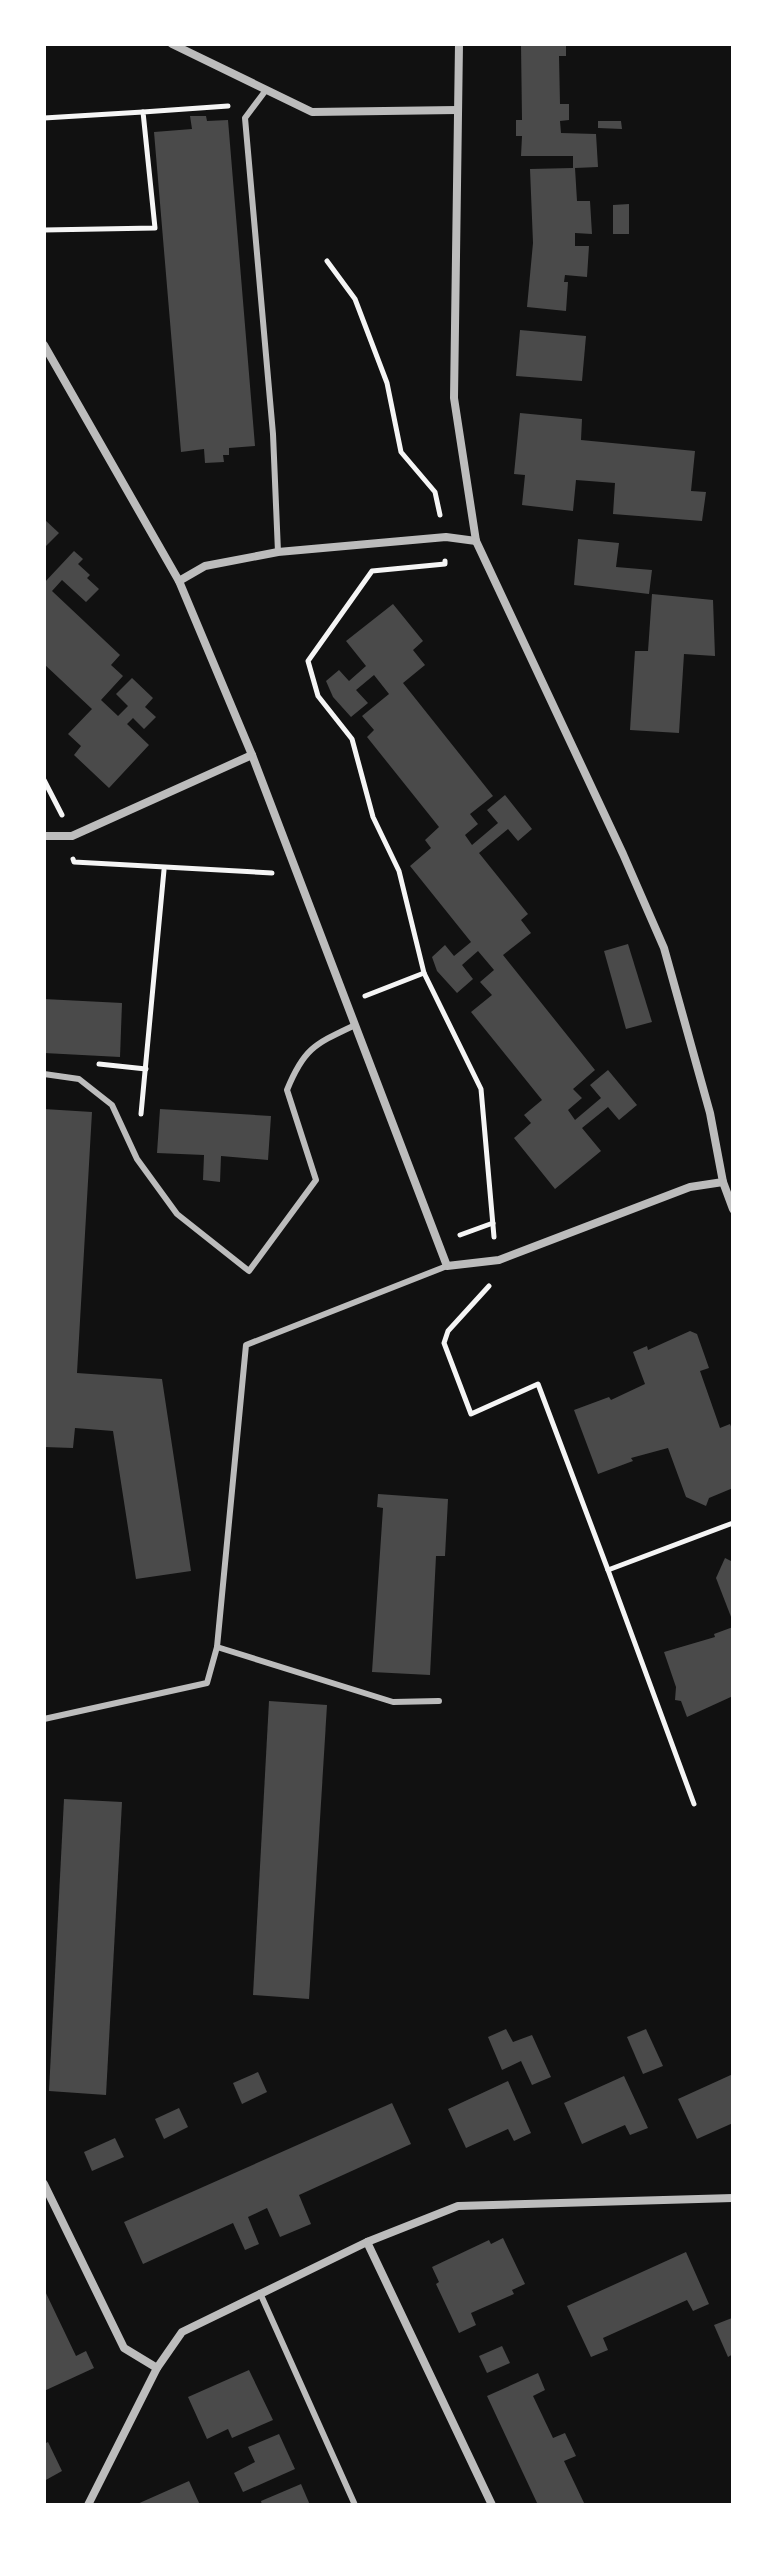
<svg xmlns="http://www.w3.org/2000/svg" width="777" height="2549" font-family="'PT Serif',serif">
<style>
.building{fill:#4a4a4a}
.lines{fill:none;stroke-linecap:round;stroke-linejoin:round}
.path{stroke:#f5f5f5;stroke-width:5}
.service{stroke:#bcbcbc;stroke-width:6}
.minor{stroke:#bcbcbc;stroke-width:8}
</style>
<rect width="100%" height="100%" fill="#111"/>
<!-- building -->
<g class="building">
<polygon points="521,44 566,44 566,56 559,56 560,104 569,104 569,120 560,121 561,133 596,134 598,167 575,168 577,201 590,201 592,234 575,233 575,246 589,246 587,277 565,275 564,282 568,282 566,311 527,307 533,243 530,169 573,168 573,156 521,156 522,136 516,136 516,120 522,120"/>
<polygon points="190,116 206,116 207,121 228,120 255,446 229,448 229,455 223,455 224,462 205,463 204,449 181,452 154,132 192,129"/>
<polygon points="598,121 621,121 622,129 598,128"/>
<polygon points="629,204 629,234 613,234 613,205"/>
<polygon points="520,330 586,336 582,381 516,376"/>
<polygon points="520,413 582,419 581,440 695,451 691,491 706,492 702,521 613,514 615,483 576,480 573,511 522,505 525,475 514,474"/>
<polygon points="44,519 59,533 44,548"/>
<polygon points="578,539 619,543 616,567 652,570 649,594 574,585"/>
<polygon points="74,551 83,559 78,564 90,575 87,578 99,589 86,602 62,580 52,591 120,655 111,665 123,676 101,700 118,716 128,706 116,694 132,678 153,698 145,707 156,717 144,729 133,718 127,724 149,745 109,788 74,755 81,746 68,734 92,709 44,664 44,583"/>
<polygon points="652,594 713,600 715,656 684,654 679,733 630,730 635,651 648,651"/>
<polygon points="393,604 423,641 413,650 425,665 403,683 493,796 470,814 478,824 465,835 472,845 498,823 487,810 505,795 532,829 518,841 508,829 479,853 528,914 521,920 531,933 503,955 595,1070 573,1089 582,1098 568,1110 575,1120 601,1098 590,1085 608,1070 637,1105 619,1120 608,1107 582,1128 601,1151 555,1189 514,1138 531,1123 524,1115 542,1100 471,1012 492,995 480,982 494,970 478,951 462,965 473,979 457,993 437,971 432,957 445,945 454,956 471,942 410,866 431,848 425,840 439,827 367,737 374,730 362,716 389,694 374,675 356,690 368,703 351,717 333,697 326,681 339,670 349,681 366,666 346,641"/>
<polygon points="628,944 652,1022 626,1029 604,951"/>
<polygon points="44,999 122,1003 120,1057 44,1053"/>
<polygon points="44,1109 92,1112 77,1373 162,1379 191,1571 136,1579 113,1431 75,1428 73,1448 44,1447"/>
<polygon points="160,1109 271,1116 268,1160 221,1156 220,1182 203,1180 204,1155 157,1153"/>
<polygon points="690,1331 697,1334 709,1368 700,1371 720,1428 730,1424 733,1432 733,1488 709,1498 706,1506 686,1497 668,1448 631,1458 633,1461 598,1474 574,1410 609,1397 611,1400 645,1384 633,1352 647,1346 648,1350"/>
<polygon points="378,1494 448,1499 445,1556 436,1556 430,1675 372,1672 383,1508 377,1507"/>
<polygon points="725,1558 733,1562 733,1622 716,1578"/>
<polygon points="733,1627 733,1696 687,1717 681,1701 675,1700 676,1687 664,1652 715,1637 714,1634"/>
<polygon points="269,1701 327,1705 309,1999 253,1995"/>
<polygon points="64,1799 122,1802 106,2095 49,2091"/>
<polygon points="506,2029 513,2042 532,2035 551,2077 532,2085 521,2061 502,2070 488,2037"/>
<polygon points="646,2029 663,2066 643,2074 627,2037"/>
<polygon points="258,2072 267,2092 242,2104 233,2083"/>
<polygon points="733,2074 733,2123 697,2139 678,2099"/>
<polygon points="624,2076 648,2128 630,2135 625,2125 582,2144 564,2103"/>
<polygon points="508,2081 531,2133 514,2141 508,2129 466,2148 448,2109"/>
<polygon points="392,2103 411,2144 299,2195 311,2224 280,2237 267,2208 248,2217 259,2244 245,2250 233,2223 143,2264 124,2222"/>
<polygon points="179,2108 188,2127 164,2139 155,2119"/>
<polygon points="115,2138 124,2157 92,2171 84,2152"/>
<polygon points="503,2238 525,2284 512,2290 514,2294 471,2313 476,2325 459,2333 436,2284 439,2282 432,2267 489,2240 491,2244"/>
<polygon points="686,2252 709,2304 693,2311 687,2300 603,2338 608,2350 591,2357 567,2306"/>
<polygon points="44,2289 76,2356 86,2351 94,2368 44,2391"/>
<polygon points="732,2318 733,2354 728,2357 714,2325"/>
<polygon points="502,2346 510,2363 487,2373 479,2356"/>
<polygon points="249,2370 273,2420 232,2438 228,2429 207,2439 188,2397"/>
<polygon points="538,2373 545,2390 533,2396 553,2438 565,2433 576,2456 564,2461 585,2505 538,2505 487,2396"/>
<polygon points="279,2434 295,2469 243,2492 234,2473 255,2462 248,2447"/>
<polygon points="48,2442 62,2471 44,2481 44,2444"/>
<polygon points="189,2481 200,2505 135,2505"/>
<polygon points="301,2484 310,2505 262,2505 261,2501"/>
</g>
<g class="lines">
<!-- path -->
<g class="path">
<polyline points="44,118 143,112"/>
<polyline points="44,230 155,228 143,112 228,106"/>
<polyline points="327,261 355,299 387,383 401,452 435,492 440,515"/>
<polyline points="445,561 445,564 372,571 308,661 318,696 352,739 373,817 399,871 424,973 481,1089 494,1237"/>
<polyline points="44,780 62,815"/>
<polyline points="73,859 74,862 272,873"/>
<polyline points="365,996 424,973"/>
<polyline points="99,1064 146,1069"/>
<polyline points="141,1114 164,870"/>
<polyline points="460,1235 493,1223"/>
<polyline points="489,1286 448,1331 444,1343 471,1414 538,1384 608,1570"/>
<polyline points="694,1804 608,1570 733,1523"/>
</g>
<!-- service -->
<g class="service">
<polyline points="266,90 245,118 273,434 278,552"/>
<path d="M44,1074L79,1079L112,1105L137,1159L177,1214L249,1271L316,1180L287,1090C304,1048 315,1044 355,1025"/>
<polyline points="439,1701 393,1702 217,1647 246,1345 447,1266"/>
<polyline points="44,1719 207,1683 217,1647"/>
<polyline points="260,2293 355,2505"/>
</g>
<!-- minor -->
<g class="minor">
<polyline points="172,44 312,112 457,110"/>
<polyline points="459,44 454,398 476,541 623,854 664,948 710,1113 723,1182 733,1209"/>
<polyline points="44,345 179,581 252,755 447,1266 499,1260 690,1187 723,1182"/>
<polyline points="179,581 205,566 278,552 446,537 476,541"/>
<polyline points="44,836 72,836 252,755"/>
<polyline points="44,2184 124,2348 157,2368"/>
<polyline points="367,2242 492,2505"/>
<polyline points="88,2505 157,2368 182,2332 367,2242 458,2206 733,2198"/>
</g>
</g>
<!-- border -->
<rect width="777" height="2549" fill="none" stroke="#ffffff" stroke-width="92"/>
</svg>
